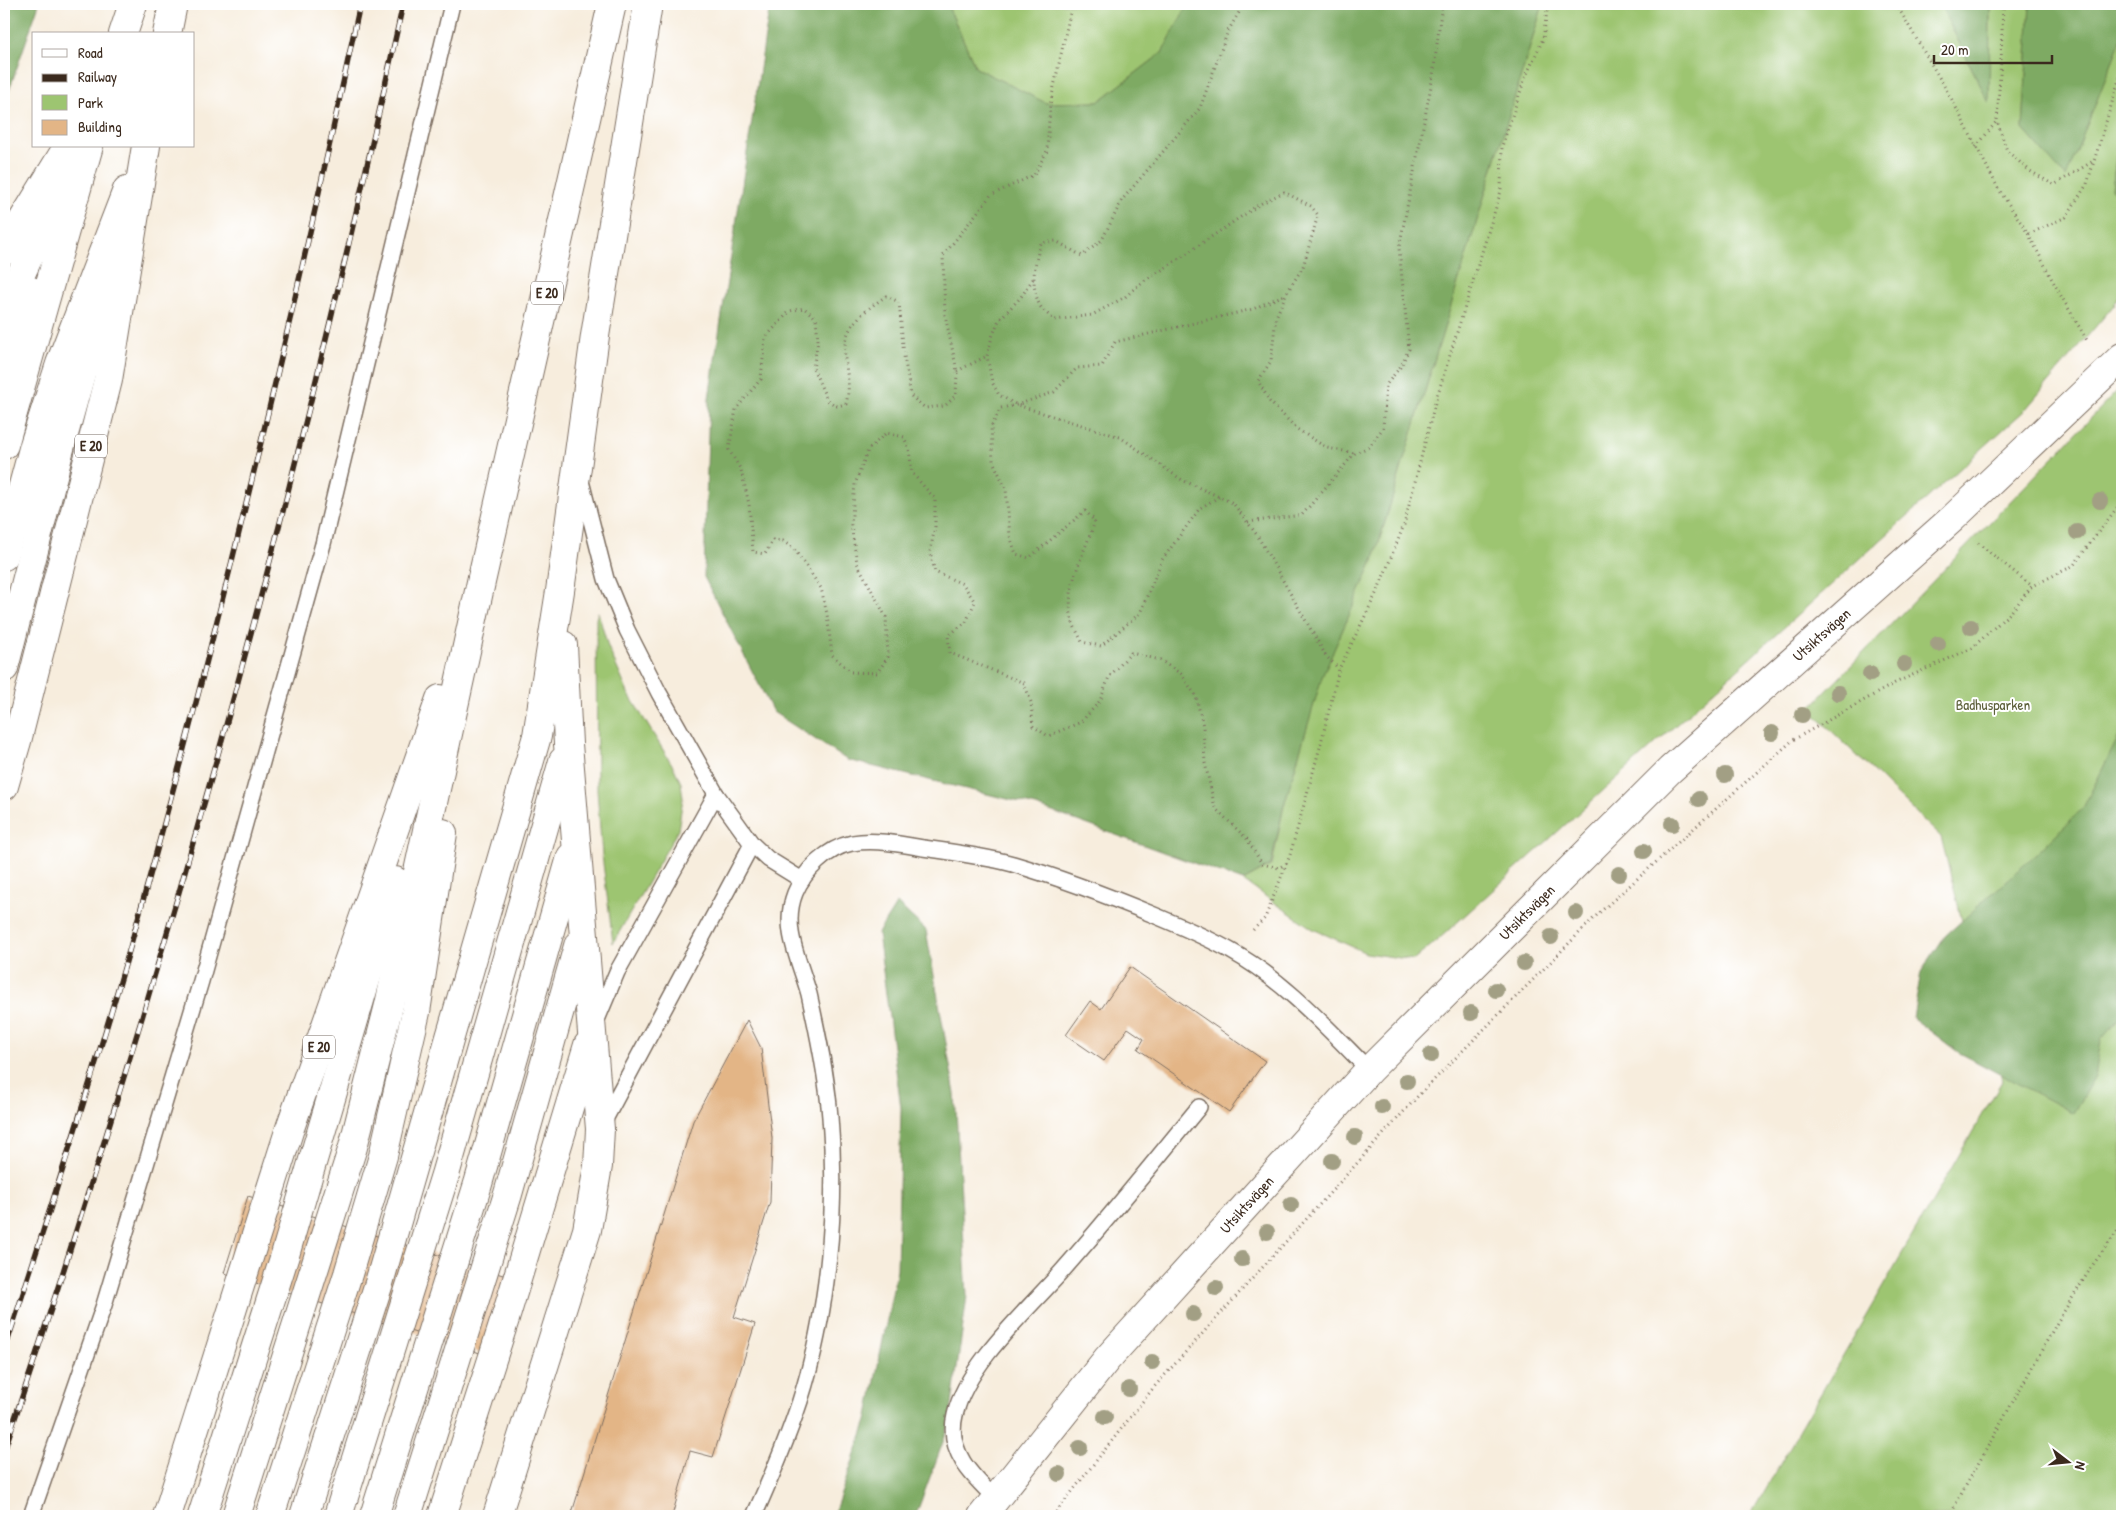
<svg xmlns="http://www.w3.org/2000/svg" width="2126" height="1520" font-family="'Patrick Hand',sans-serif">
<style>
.green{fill:#9dc571;stroke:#6c7848}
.forest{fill:#7eaa63;stroke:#5c6a40}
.building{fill:#e3b586}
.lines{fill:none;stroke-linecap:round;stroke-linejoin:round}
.lane-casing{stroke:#7d6e61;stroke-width:18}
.street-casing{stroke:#7d6e61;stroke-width:30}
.highway-casing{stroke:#7d6e61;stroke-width:30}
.path{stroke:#7d6e61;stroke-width:3;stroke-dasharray:1 4;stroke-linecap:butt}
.lane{stroke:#fff;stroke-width:15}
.street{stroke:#fff;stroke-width:28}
.highway{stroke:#fff;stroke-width:28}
.rail-casing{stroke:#3b2a1e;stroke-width:5.5}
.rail{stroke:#fff;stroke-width:4;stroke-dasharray:11;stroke-linecap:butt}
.tree{fill:#a29f84}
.labels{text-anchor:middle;stroke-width:4;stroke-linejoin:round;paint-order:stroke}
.shield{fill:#fff;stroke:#766a62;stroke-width:1}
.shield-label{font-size:14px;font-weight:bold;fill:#3b2a1e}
.street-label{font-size:15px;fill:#3b2a1e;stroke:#fff}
.park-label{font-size:15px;fill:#5d603b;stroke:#fff}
</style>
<rect width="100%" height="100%" fill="#fff"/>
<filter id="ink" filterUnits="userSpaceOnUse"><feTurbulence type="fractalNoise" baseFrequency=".02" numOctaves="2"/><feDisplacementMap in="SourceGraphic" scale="10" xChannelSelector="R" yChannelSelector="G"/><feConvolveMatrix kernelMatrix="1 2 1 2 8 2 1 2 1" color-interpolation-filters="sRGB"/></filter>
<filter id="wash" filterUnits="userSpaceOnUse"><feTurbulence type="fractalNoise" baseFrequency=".0096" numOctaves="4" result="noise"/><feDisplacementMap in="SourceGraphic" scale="20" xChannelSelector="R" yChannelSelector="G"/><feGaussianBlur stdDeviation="1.12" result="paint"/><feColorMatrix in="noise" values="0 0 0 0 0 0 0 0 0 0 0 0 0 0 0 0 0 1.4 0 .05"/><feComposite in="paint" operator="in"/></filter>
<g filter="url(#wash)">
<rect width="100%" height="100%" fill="#f7eddd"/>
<!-- green -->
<g class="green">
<polygon points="947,4 1188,4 1162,53 1098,102 1045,103 976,68"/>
<polygon points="1543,4 1940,4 1989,102 1990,4 2030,4 2023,129 2066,177 2122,37 2122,128 2119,135 2112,189 2122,197 2122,292 2114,305 2025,410 1441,937 1414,960 1366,953 1313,929 1243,881 1272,865 1284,805 1322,676 1373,561"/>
<polygon points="2122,386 2122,1516 1750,1516 2002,1081 1941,837 1809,709"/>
<polygon points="598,612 608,647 628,693 673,766 681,783 683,798 678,830 613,943 602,855 597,790 596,619"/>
</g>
<!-- forest -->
<g class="forest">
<polygon points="4,4 39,4 4,105"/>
<polygon points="770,4 947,4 976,68 1046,103 1098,102 1162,53 1188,4 1543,4 1373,561 1322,677 1284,805 1271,865 1243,881 1036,806 847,760 773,712 704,577 709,398"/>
<polygon points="1940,4 1990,4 1989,103"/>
<polygon points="2030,4 2122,4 2122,37 2066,178 2023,129"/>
<polygon points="2122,128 2122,197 2112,189 2119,135"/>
<polygon points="2122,730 2122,1015 2101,1040 2095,1076 2073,1113 1958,1052 1913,1018 1921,972 1945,936 2034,856 2083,808"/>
<polygon points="897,903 926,930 955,1094 967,1296 949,1426 917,1512 914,1516 833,1516 867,1421 897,1269 901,1108 878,933"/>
</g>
<g id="blocks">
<!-- building -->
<g class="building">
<polygon points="1130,967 1265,1061 1229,1112 1138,1049 1144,1039 1128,1028 1104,1061 1066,1035 1090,1001 1101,1009"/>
<polygon points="747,1020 761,1048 772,1138 770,1202 734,1317 755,1324 713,1457 690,1451 672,1516 571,1516 693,1121"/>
<polygon points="248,1196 519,1280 496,1358 224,1273"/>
</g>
</g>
</g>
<g filter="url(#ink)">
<use href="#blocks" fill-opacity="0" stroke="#7d6e61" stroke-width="1"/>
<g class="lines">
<!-- lane casing -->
<g class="lane-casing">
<g id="lane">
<polyline points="581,481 606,579 627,630 659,693 716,794 752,844 768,859 802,880"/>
<polyline points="596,1022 617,972 716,794"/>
<polyline points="603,1123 752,844"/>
<path d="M996,1499C972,1476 946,1451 955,1415C967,1363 1028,1310 1063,1270C1110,1217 1154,1162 1199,1107"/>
<polyline points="31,1516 104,1305 201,981 323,544 452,4"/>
<path d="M754,1516C771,1478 787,1440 800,1401C828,1314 838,1207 830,1117C827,1076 818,1034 809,994C800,961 781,928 795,893C804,871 827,848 852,843C875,839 900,844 923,848C953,852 983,856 1013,864C1061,878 1108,896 1154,915C1180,926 1207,937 1231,951C1285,981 1326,1027 1369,1070"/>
</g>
</g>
<!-- street casing -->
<g class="street-casing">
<g id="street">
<path id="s1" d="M982,1516L1107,1359L1369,1070L1670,770L1953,518L2122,357"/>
</g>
</g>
<!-- highway casing -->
<g class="highway-casing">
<g id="highway">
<polyline points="123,34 133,4"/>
<polyline points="167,34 173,4"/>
<polyline points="4,251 68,146"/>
<polyline points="5,309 67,173"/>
<polyline points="4,364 31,291"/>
<polyline points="4,445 89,146"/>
<polyline points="4,556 34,445 60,364 127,190"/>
<polyline points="4,668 59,452 112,263"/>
<polyline points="4,786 17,741 108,380 146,146"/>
<polyline points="167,1516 290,1128 440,699"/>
<polyline points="202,1516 285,1255 395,881"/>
<polyline points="236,1516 353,1147 389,1005 481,582 612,4"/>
<polyline points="270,1516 348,1274 383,1156 416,1012 443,833"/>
<polyline points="304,1516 379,1283 537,736 560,591 595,336 648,4"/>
<polyline points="338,1516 445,1175 563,761"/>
<polyline points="374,1516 478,1184 571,857"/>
<polyline points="407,1516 508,1194 578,946"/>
<polyline points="442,1516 505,1319 588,1045"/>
<polyline points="497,1516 587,1230 598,1166 600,1129 568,744 563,645"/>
</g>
</g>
<!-- path -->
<g class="path">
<path d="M1072,4L1050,105L1047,151L1034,175L991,195L943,256L945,315L957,371L956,395L945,406L925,408L911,396L904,356L899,302L886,296C859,315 839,329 846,365C848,382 850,387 846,404L837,406L827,400L813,368L818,341L816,318L804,308L790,311L765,338L761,379L736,409L729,450L741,470L749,504L753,552L765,554L773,540L783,541L794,549L821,588L827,614L832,655L851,672L877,673L888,657L886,617L857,563L851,525L855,484L868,450L886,433L904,437L909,449L912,473L935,499V527L930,552L935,572L963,584L975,602L966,622L948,636L950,653L1024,683L1031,702L1033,726L1048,736L1081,722L1100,701L1109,677L1131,653L1160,660L1181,674L1196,696L1203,726L1205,763L1215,808L1247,839L1262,864L1279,868L1287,863"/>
<path d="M1244,4L1228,31L1200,108L1122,200L1102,240L1082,256L1056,241L1041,243C1034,264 1030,285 1040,306C1043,311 1050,316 1055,320L1092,315L1125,297L1142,282L1165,268L1260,204L1284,192L1311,206L1318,215L1303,267L1286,294L1276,317L1271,361L1258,381L1270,402L1297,429L1327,448L1355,453"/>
<polyline points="1896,4 1950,96 1998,188 2029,235 2057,289 2088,342"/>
<polyline points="2003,4 2001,60 1997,121 2007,151 2030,171 2054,185 2095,160"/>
<polyline points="1976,147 1996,122"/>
<polyline points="2029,234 2066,217 2087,184 2122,70"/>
<polyline points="1033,279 1021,297 999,320 992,337 987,356 992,382 999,395 1017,405 1120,437 1182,480 1233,503 1257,535 1326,656 1339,669"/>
<polyline points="957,371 987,356"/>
<path d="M1219,497L1200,508L1162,560L1140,613L1101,646L1082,642C1079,635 1074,627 1072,620C1064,587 1085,552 1095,521L1085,511L1029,558L1016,554L1010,536L1006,489L993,461L991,427L1001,408L1017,405L1054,392L1077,368L1102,366L1115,342L1253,309L1286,294"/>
<polyline points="1248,522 1302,515 1355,453 1369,447 1383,428 1386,385 1401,366 1409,349 1399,248 1433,76 1442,4"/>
<polyline points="1978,543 2032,586"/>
<polyline points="1253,930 1265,918 1290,855 1320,747 1339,669 1378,590 1404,525 1435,403 1501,191 1502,146 1525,78 1543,39 1548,4"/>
<polyline points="1053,1516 1154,1387 1418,1096 1599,913 1793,740 1895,683 1972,648 2011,612 2032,586 2073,566 2122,501"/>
<polyline points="1949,1516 2058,1321 2092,1266 2122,1225"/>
</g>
<!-- lane -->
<use href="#lane" class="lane"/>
<!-- street -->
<use href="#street" class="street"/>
<!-- highway -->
<use href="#highway" class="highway"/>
<!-- rail casing -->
<g class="rail-casing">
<g id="rail">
<path d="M4,1352C48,1217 92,1081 131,944C218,633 293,319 360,4"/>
<path d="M4,1451C164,977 297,494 403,4"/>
</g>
</g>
<!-- rail -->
<use href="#rail" class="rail"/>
</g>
<!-- trees -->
<g class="tree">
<circle cx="2100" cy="501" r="8"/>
<circle cx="2077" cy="532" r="8"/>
<circle cx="1971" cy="627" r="8"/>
<circle cx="1938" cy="644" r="8"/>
<circle cx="1904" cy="664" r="8"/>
<circle cx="1870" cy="674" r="8"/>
<circle cx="1838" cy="693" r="8"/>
<circle cx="1802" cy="715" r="8"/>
<circle cx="1772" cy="733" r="8"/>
<circle cx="1725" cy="775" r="8"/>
<circle cx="1699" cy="799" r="8"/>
<circle cx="1672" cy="824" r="8"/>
<circle cx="1644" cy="851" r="8"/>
<circle cx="1619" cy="874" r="8"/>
<circle cx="1576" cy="913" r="8"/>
<circle cx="1551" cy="937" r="8"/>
<circle cx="1524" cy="963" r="8"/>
<circle cx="1496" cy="990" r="8"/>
<circle cx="1471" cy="1013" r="8"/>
<circle cx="1431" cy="1055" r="8"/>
<circle cx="1407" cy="1081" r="8"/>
<circle cx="1382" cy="1107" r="8"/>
<circle cx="1355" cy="1137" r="8"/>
<circle cx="1332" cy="1161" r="8"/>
<circle cx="1291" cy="1205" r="8"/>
<circle cx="1267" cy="1232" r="8"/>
<circle cx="1242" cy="1259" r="8"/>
<circle cx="1216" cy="1288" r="8"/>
<circle cx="1193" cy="1314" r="8"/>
<circle cx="1152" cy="1362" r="8"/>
<circle cx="1129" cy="1389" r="8"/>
<circle cx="1105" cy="1417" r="8"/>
<circle cx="1080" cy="1448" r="8"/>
<circle cx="1059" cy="1474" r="8"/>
</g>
</g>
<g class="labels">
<!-- shield labels -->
<g class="shield">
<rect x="531" y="281.5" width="32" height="23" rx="4"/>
<rect x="75" y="434.5" width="32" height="23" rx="4"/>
<rect x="303" y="1035.5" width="32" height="23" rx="4"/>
</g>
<g class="shield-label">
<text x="547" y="298">E 20</text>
<text x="91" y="451">E 20</text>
<text x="319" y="1052">E 20</text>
</g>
<!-- street labels -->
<g class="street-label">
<text dy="5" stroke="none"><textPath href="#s1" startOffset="1219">Utsiktsvägen</textPath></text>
<text dy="5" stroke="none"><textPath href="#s1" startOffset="814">Utsiktsvägen</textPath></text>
<text dy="5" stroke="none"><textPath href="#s1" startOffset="409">Utsiktsvägen</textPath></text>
</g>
<!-- park labels -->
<g class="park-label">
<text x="1993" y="710">Badhusparken</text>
</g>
</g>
<!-- margin -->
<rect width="2126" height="1520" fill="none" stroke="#fff" stroke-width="20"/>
<!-- legend -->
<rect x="32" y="32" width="162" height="115" fill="#ffffff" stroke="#b1aaa5"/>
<rect x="42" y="49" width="25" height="8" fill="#ffffff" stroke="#b1aaa5"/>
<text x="78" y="58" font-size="15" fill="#3b2a1e">Road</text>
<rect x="42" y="74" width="25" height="8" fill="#3b2a1e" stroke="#b1aaa5"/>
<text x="78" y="82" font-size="15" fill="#3b2a1e">Railway</text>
<rect x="42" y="95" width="25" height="15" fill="#9dc571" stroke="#b1aaa5"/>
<text x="78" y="108" font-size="15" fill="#3b2a1e">Park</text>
<rect x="42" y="120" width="25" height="15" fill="#e3b586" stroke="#b1aaa5"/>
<text x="78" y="132" font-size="15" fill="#3b2a1e">Building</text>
<!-- north arrow -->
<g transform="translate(2068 1462) rotate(106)" stroke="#ffffff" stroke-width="4" paint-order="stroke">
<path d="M0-4L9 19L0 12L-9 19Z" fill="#3b2a1e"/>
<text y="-8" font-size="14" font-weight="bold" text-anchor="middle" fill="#3b2a1e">N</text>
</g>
<!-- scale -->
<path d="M1934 55v8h118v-8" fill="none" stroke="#3b2a1e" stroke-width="2.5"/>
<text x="1941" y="55" font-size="15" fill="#3b2a1e" stroke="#ffffff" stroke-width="4" paint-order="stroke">20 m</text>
</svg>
